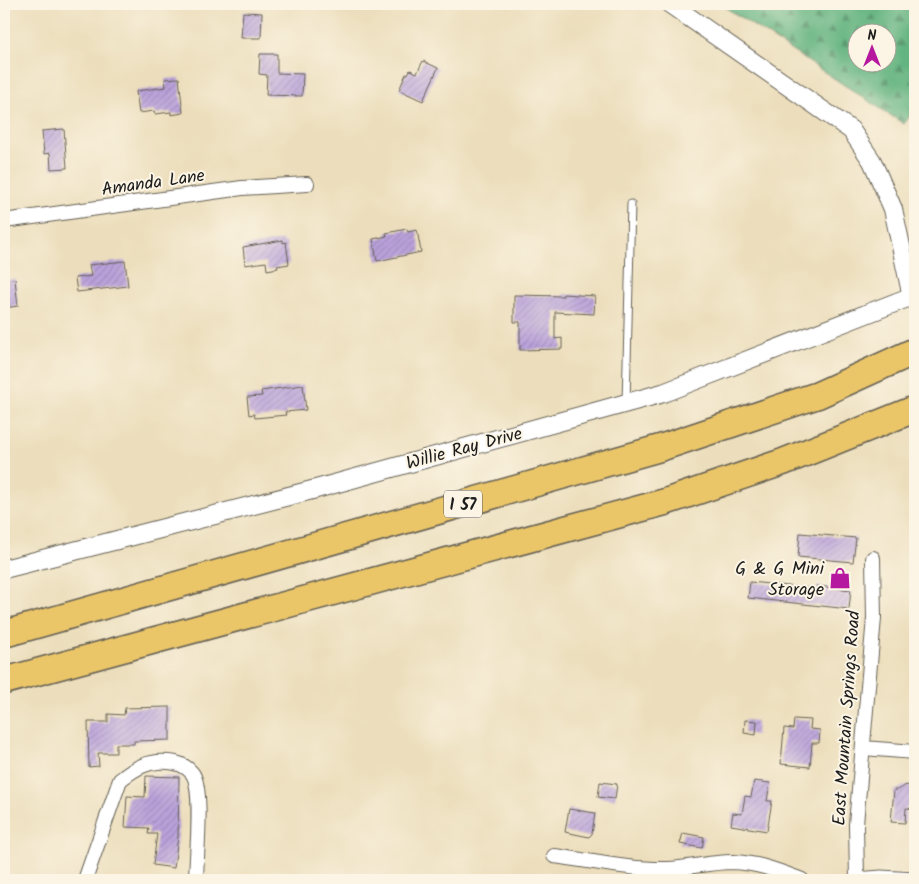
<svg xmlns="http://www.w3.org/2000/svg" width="919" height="884" font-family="Kalam,sans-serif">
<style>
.forest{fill:url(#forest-firs);stroke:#40684e;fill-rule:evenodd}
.building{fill:url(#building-hatch)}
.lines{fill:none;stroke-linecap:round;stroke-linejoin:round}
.service-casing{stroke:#656054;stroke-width:9}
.minor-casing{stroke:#656054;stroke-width:16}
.tertiary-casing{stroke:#656054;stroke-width:20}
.motorway-casing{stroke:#656054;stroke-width:29}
.service{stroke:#fff;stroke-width:7}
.minor{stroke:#fff;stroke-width:14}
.tertiary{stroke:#fff;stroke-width:18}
.motorway{stroke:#ebc669;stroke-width:26}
.labels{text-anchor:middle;stroke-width:4;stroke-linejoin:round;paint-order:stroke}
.shield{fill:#fcf5e5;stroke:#5f5d58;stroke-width:1}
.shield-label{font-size:16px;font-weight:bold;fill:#1c1c1c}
.street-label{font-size:18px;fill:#1c1c1c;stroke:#fcf5e5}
.poi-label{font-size:18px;fill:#1c1c1c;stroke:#fcf5e5;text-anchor:end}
</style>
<defs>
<pattern id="forest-firs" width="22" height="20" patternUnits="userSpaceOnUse" patternTransform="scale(1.25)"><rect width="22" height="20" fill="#63b480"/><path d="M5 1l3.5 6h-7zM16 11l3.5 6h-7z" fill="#519268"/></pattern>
<pattern id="building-hatch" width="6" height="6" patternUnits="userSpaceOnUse" patternTransform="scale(1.25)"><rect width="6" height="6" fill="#bba3dc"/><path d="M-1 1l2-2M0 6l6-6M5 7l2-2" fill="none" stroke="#9784b2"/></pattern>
</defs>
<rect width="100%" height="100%" fill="#fcf5e5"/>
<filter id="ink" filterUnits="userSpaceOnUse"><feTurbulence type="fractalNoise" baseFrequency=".02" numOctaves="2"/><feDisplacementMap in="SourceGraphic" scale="10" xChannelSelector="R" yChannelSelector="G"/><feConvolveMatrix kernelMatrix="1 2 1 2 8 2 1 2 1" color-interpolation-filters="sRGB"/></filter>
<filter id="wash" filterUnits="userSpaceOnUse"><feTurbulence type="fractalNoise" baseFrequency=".0096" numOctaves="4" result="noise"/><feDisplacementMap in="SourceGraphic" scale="20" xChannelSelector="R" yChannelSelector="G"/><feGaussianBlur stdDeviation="1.12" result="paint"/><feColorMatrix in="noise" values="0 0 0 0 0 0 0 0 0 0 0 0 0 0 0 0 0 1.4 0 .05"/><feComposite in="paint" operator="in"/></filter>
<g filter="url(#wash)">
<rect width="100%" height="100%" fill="#ecdebc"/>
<!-- forest -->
<path class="forest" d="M720,4H915V109L904,124ZM856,32H886V62H856Z"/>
<g id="blocks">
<!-- building -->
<g class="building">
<polygon points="243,12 262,13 261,38 241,38"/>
<polygon points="260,54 277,54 277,73 303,74 302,96 266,95 267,75 259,74"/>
<polygon points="423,61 438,68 423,101 399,90 406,74 408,74 410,70 417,73"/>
<polygon points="179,78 183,113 171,115 171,112 155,114 154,111 139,113 136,91 166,87 165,79"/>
<polygon points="64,129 67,168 51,169 50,153 44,154 42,131"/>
<polygon points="407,229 408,232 417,230 421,252 377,261 373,239 387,236 386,233"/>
<polygon points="283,240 283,243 286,242 289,264 277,266 278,268 267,270 266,262 245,265 243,247"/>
<polygon points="125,261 128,286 77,292 75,278 91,276 89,265"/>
<polygon points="15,279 18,306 4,308 4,280"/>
<polygon points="563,294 595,296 594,314 555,312 555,339 562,338 562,349 520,350 520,322 514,322 514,295 563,296"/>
<polygon points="303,385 306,410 285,412 286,415 255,418 254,414 249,415 247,397 262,396 261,391"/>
<polygon points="800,533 856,538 853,562 798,557"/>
<polygon points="750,582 817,589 817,586 851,590 849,609 748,598"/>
<polygon points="170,707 170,740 134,741 134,744 116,744 116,753 98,753 99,766 89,767 88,722 108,722 108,714 124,715 125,708"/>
<polygon points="794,719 811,720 810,729 820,730 819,743 812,743 810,767 781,764 784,728 793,729"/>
<polygon points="745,720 757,721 756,735 744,733"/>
<polygon points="146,776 179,777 178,836 174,868 153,865 157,834 148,834 149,828 125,827 127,796 145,797"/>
<polygon points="754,781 770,783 767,801 772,801 767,831 731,825 733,813 742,814 745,796 751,797"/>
<polygon points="600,782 617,784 615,799 598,797"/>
<polygon points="906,785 915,788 915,809 906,808 905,823 891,822 894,790 897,790"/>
<polygon points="569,809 595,813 592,834 589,837 565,832"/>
<polygon points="683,833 704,837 702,848 680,844"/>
</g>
</g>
</g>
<g filter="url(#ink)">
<use href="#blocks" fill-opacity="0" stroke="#656054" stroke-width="1"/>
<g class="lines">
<!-- service casing -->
<g class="service-casing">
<g id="service">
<polyline points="626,403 631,204"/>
<polyline points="857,876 881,874 915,876"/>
</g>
</g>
<!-- minor casing -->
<g class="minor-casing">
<g id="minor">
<polyline points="4,221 242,188 307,184"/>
<polyline points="863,748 915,752"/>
<path d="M554,856C592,861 630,870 668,869C689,868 711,862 732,862C759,863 778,871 802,880"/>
<path d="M85,880L120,780C135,768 148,760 169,762C178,763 185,765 192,773C204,788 196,859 196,880"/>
<polyline points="857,880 856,824 874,618 873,558"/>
</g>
</g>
<!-- tertiary casing -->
<g class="tertiary-casing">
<g id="tertiary">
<polyline points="670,4 851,130 872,161 893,209 912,297"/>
<polyline points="4,569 316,489 663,393 915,295"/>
</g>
</g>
<!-- motorway casing -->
<g class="motorway-casing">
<g id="motorway">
<polyline points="4,634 660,448 818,395 915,351"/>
<polyline points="4,681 665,502 783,462 915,409"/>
</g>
</g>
<!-- service -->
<use href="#service" class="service"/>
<!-- minor -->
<use href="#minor" class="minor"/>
<!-- tertiary -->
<use href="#tertiary" class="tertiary"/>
<!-- motorway -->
<use href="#motorway" class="motorway"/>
</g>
</g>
<!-- icons -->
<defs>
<g id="shop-bare" transform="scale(1.725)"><path d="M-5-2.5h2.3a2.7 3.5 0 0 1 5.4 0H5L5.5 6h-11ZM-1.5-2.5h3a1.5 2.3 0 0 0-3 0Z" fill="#b5179e" stroke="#fcf5e5" stroke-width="2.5" paint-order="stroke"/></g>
</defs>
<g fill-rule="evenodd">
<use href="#shop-bare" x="840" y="578"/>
</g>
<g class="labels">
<!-- shield labels -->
<rect class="shield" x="444" y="490.5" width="38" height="27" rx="4"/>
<g class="shield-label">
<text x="463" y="510">I 57</text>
</g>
<!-- street labels -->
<g class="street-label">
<text transform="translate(153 182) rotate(-8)" y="6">Amanda Lane</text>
<text transform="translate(464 448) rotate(-15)" y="6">Willie Ray Drive</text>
<text transform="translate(846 718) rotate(-86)" y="6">East Mountain Springs Road</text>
</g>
<!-- poi labels -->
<g class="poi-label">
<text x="824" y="574">G &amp; G Mini<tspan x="824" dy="21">Storage</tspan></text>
</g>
</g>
<!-- margin -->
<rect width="919" height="884" fill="none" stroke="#fcf5e5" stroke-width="20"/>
<!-- north arrow -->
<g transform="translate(872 48)"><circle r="24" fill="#fcf5e5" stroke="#a29e95"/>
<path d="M0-4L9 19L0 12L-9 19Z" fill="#b5179e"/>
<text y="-8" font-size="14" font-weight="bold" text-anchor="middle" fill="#1c1c1c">N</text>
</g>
</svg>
